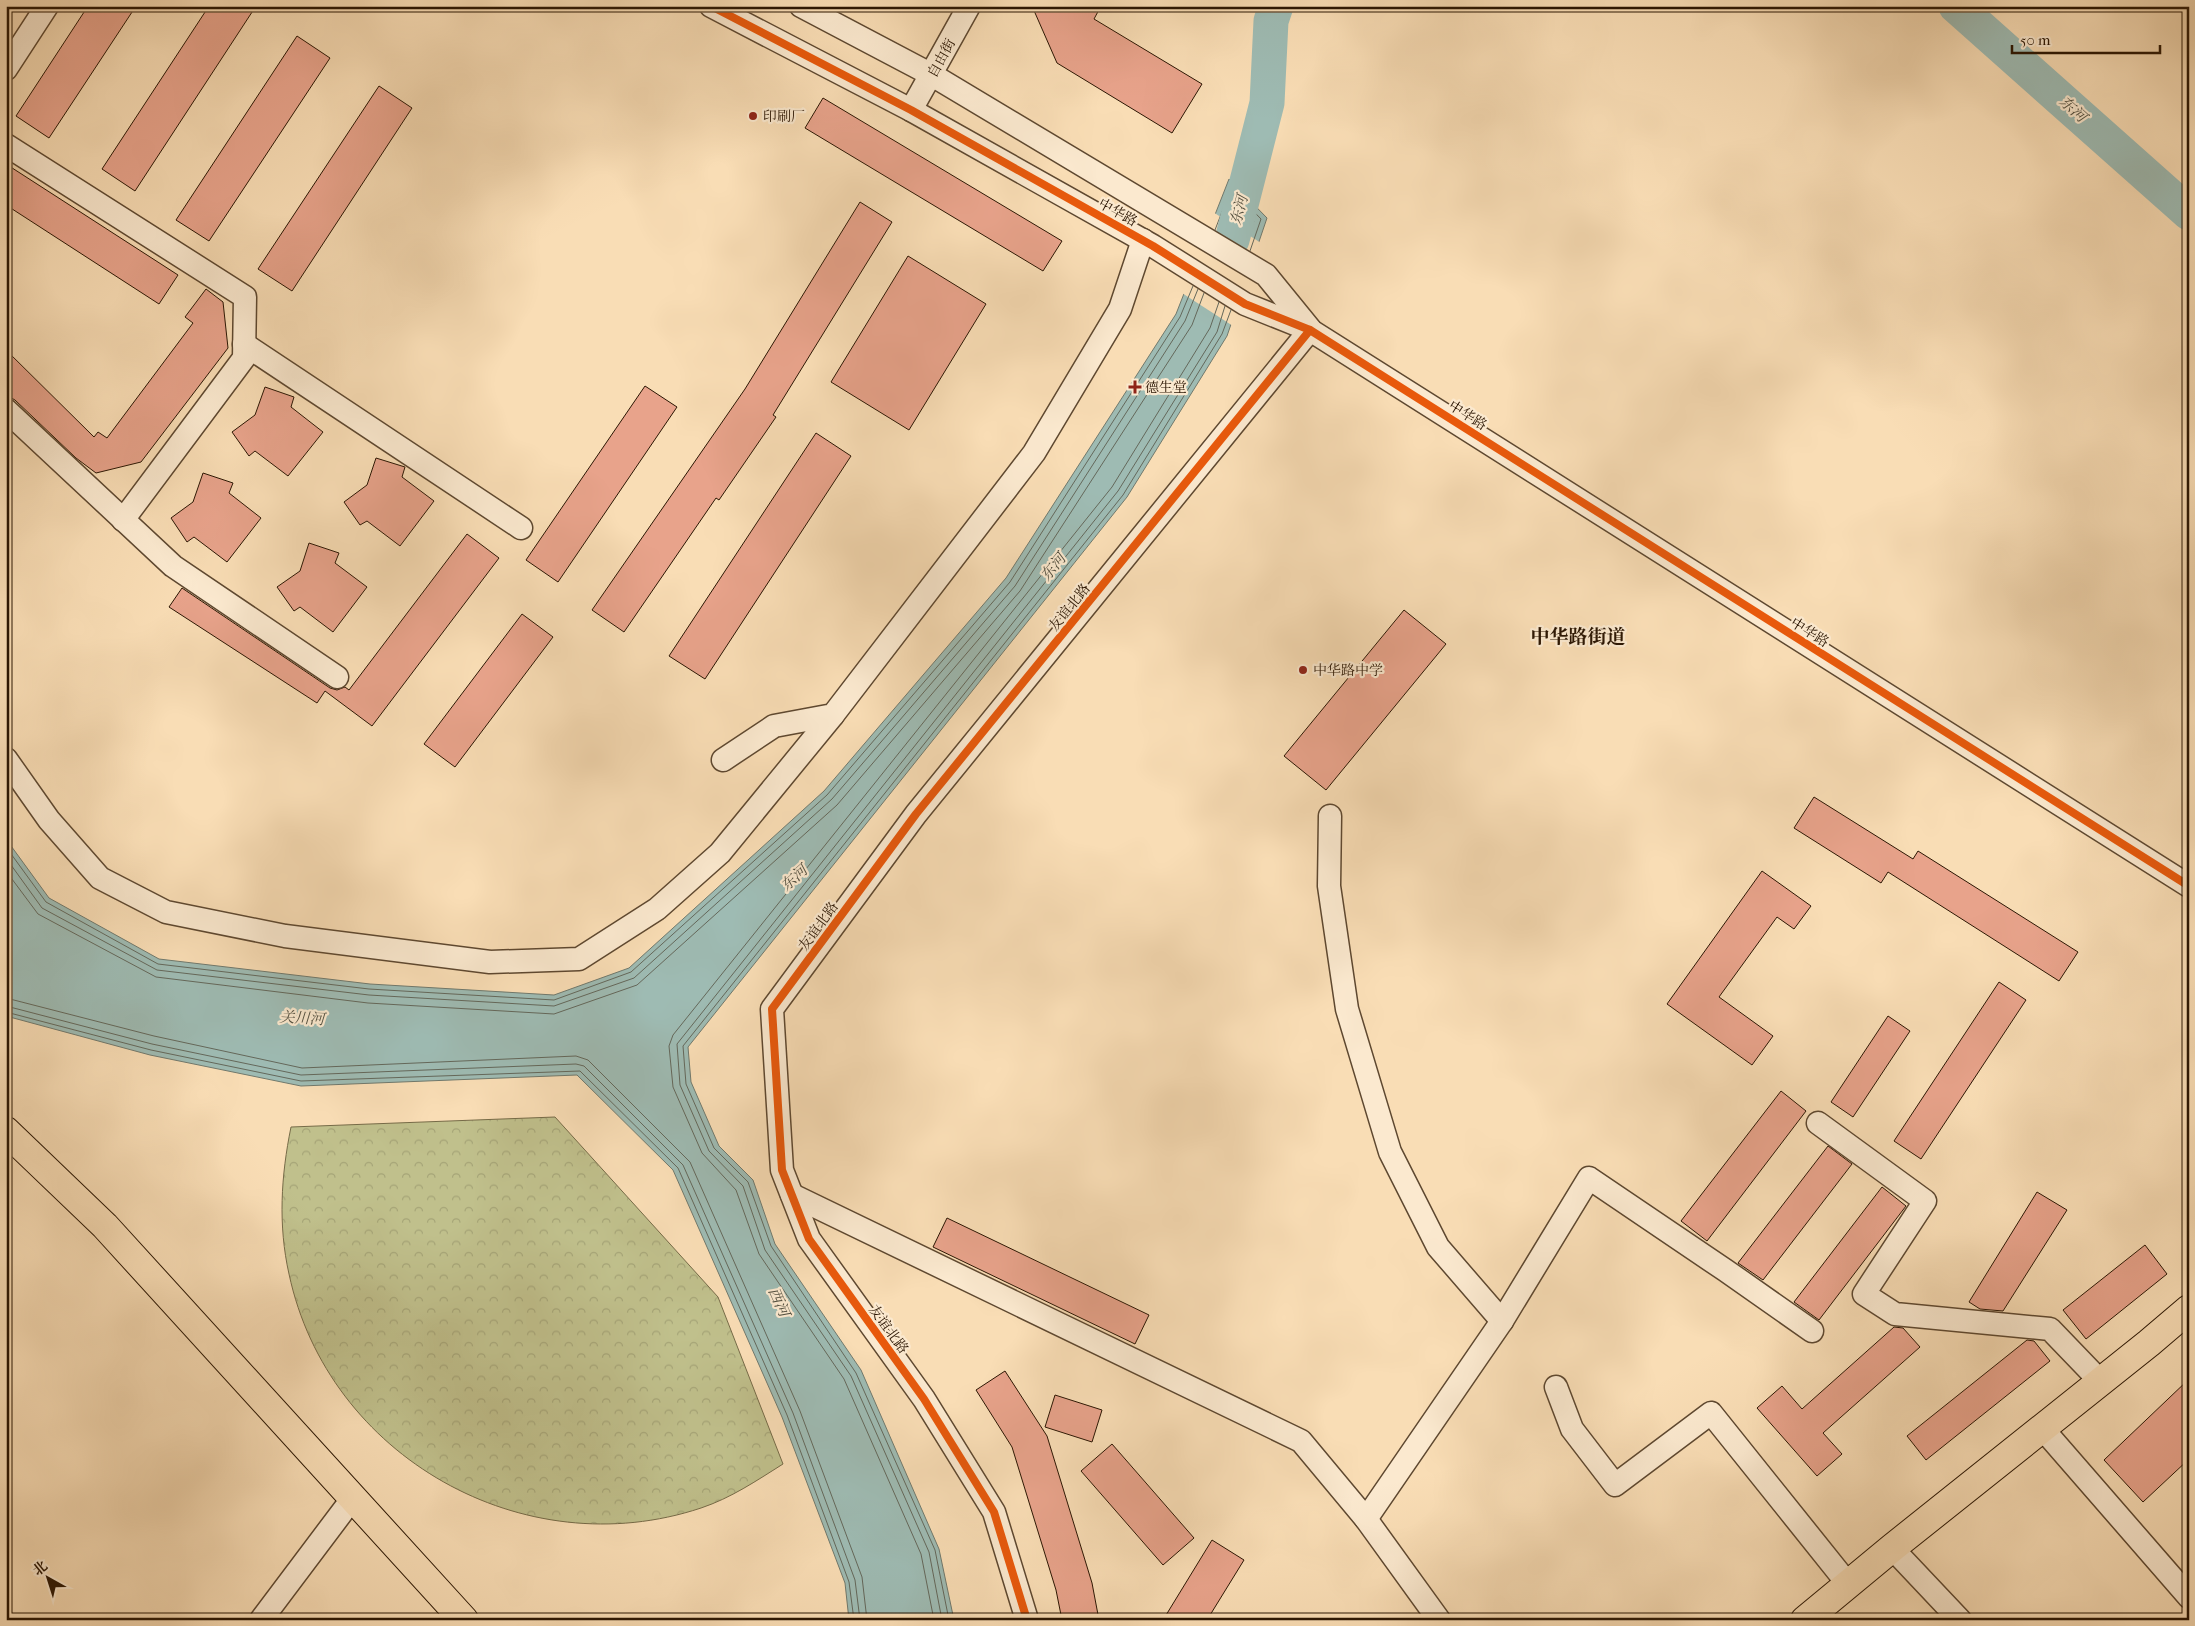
<svg xmlns="http://www.w3.org/2000/svg" width="2195" height="1626" font-family="'IM FELL French Canon','Noto Serif SC',serif">
<style>
.park{fill:url(#park-crowns);stroke:#766b48}
.water{fill:#9ebbb3;stroke:#70796d}
.pier{fill:#f9ddb5}
.lines{fill:none;stroke-linecap:round;stroke-linejoin:round}
.shore{stroke:#64685b;stroke-width:1}
.river{stroke:#9ebbb3;stroke-width:35}
.building{fill:#e8a38b;stroke:#2b1603}
.minor-casing{stroke:#5e4830;stroke-width:25}
.major-casing{stroke:#2b1603;stroke-width:30}
.minor{stroke:#fbe9cf;stroke-width:22}
.major{stroke:#f9ddb5;stroke-width:28}
.cycleway-casing{stroke:#fbe9cf;stroke-width:11}
.cycleway{stroke:#e8590c;stroke-width:8}
.poi-dot{fill:#8f2418;stroke:#fbe9cf;stroke-width:2}
.labels{text-anchor:middle;stroke-width:4.5;stroke-linejoin:round;paint-order:stroke}
.street-label{font-size:14px;fill:#2b1603;stroke:#fbe9cf}
.poi-label{font-size:14px;fill:#2b1603;stroke:#fbe9cf;text-anchor:start}
.water-label{font-size:15px;font-style:italic;fill:#535041;stroke:#fbe9cf}
.district-label{font-size:19px;font-weight:bold;fill:#2b1603;stroke:#fbe9cf}
</style>
<defs>
<pattern id="park-crowns" width="20" height="18" patternUnits="userSpaceOnUse" patternTransform="scale(1.25)"><rect width="20" height="18" fill="#c0c08c"/><path d="M2 6a3 3 0 1 1 6 0M12 15a3 3 0 1 1 6 0" fill="none" stroke="#a5a477"/></pattern>
</defs>
<rect width="100%" height="100%" fill="#f9ddb5"/>
<filter id="stains"><feTurbulence type="fractalNoise" baseFrequency=".004" numOctaves="4"/><feColorMatrix values="0 0 0 0 .2 0 0 0 0 .09 0 0 0 0 .02 0 0 0 .5 -.17"/></filter>
<radialGradient id="worn" r=".72"><stop offset=".6" stop-color="#630" stop-opacity="0"/><stop offset="1" stop-color="#630" stop-opacity=".3"/></radialGradient>
<!-- park -->
<path class="park" d="M555,1117L718,1297L783,1464C756,1481 731,1498 701,1508C524,1567 328,1457 289,1274C278,1225 281,1176 291,1127Z"/>
<!-- water -->
<polygon class="water" points="1229,179 1267,218 1227,336 1127,497 688,1047 691,1082 719,1146 753,1180 775,1244 861,1370 939,1549 954,1620 849,1620 845,1583 782,1417 673,1170 577,1075 301,1086 150,1055 6,1016 6,839 49,898 159,959 370,984 554,995 629,968 824,791 1006,578 1176,314"/>
<!-- pier -->
<polygon class="pier" points="1213,212 1261,243 1233,326 1182,293"/>
<g class="lines">
<!-- shore -->
<g class="shore">
<polyline points="1215,230 1230,191 1233,190 1261,219 1250,251"/>
<polyline points="1220,233 1232,203 1235,202 1254,221 1245,248"/>
<polyline points="1226,237 1235,216 1238,215 1245,223 1238,244"/>
<polyline points="6,847 46,902 158,964 369,989 554,1000 631,972 827,795 1010,582 1180,317 1193,286"/>
<polyline points="6,858 42,908 157,970 369,995 554,1006 634,978 832,799 1015,586 1185,321 1198,289"/>
<polyline points="6,871 38,914 156,977 368,1003 554,1014 637,985 837,805 1020,591 1192,325 1204,293"/>
<polyline points="6,998 154,1036 302,1068 576,1056 588,1060 690,1162 800,1411 862,1577 867,1620"/>
<polyline points="6,1006 152,1044 301,1075 576,1064 584,1066 683,1165 793,1413 855,1580 860,1620"/>
<polyline points="6,1012 151,1050 301,1081 580,1071 678,1168 787,1415 849,1582 854,1620"/>
<polyline points="934,1620 921,1554 844,1379 759,1254 736,1190 702,1153 673,1087 669,1046 673,1035 1112,487 1210,328 1219,302"/>
<polyline points="942,1620 929,1552 851,1376 765,1250 743,1186 709,1151 680,1085 677,1044 1118,491 1217,332 1225,306"/>
<polyline points="949,1620 935,1550 856,1373 771,1246 748,1182 714,1148 686,1084 683,1046 1123,495 1222,334 1231,310"/>
</g>
<!-- river -->
<g class="river">
<polyline points="1956,6 2189,213"/>
<polyline points="1232,240 1267,103 1271,21 1276,6"/>
</g>
</g>
<!-- building -->
<g class="building">
<polygon points="88,6 136,6 49,138 16,116"/>
<polygon points="209,6 256,6 135,191 102,169"/>
<polygon points="1032,6 1101,6 1094,19 1202,84 1172,133 1057,63"/>
<polygon points="297,36 330,58 209,241 176,220"/>
<polygon points="379,86 412,108 292,291 258,269"/>
<polygon points="823,98 1062,241 1043,271 805,128"/>
<polygon points="6,164 178,275 159,304 6,205"/>
<polygon points="860,202 892,222 773,415 776,417 719,500 716,498 624,632 592,610 745,389"/>
<polygon points="908,256 986,304 909,430 831,382"/>
<polygon points="206,289 223,302 228,348 141,462 96,473 76,458 15,400 6,395 6,350 94,437 98,432 107,438 193,323 185,317"/>
<polygon points="645,386 677,407 558,582 526,560"/>
<polygon points="265,387 294,397 291,407 323,432 288,476 255,451 249,456 232,432 255,415"/>
<polygon points="816,433 851,456 705,679 669,656"/>
<polygon points="376,458 405,467 402,477 434,501 400,546 367,521 360,525 344,502 367,485"/>
<polygon points="203,473 233,483 229,493 261,518 227,562 194,537 187,542 171,518 193,502"/>
<polygon points="467,534 499,558 372,726 325,691 317,703 169,607 182,588 330,688 337,690 345,687 349,690"/>
<polygon points="309,543 339,553 335,563 367,587 333,632 300,607 294,611 277,587 300,571"/>
<polygon points="1404,610 1446,644 1326,790 1284,756"/>
<polygon points="522,614 553,637 455,767 424,744"/>
<polygon points="1814,797 1913,859 1918,851 2078,952 2059,981 1888,872 1881,883 1794,828"/>
<polygon points="1762,871 1811,906 1794,929 1777,917 1719,997 1773,1036 1752,1065 1667,1004"/>
<polygon points="1999,982 2026,1000 1921,1159 1894,1141"/>
<polygon points="1888,1016 1910,1031 1853,1117 1831,1102"/>
<polygon points="1781,1091 1806,1111 1707,1241 1681,1221"/>
<polygon points="1828,1146 1852,1164 1763,1280 1738,1263"/>
<polygon points="1882,1187 1906,1206 1819,1320 1794,1302"/>
<polygon points="2037,1192 2067,1210 2003,1311 1980,1309 1969,1302"/>
<polygon points="947,1218 1149,1315 1135,1344 933,1247"/>
<polygon points="2145,1245 2167,1274 2086,1339 2063,1310"/>
<polygon points="1894,1327 1903,1328 1920,1347 1823,1433 1842,1454 1817,1476 1757,1408 1782,1386 1802,1409"/>
<polygon points="2027,1340 2034,1341 2050,1361 1926,1460 1907,1436"/>
<polygon points="1005,1371 1047,1436 1092,1583 1099,1620 1062,1620 1056,1590 1012,1447 976,1390"/>
<polygon points="2189,1379 2189,1459 2143,1502 2104,1460"/>
<polygon points="1055,1395 1102,1410 1092,1442 1045,1427"/>
<polygon points="1112,1444 1194,1538 1163,1565 1081,1471"/>
<polygon points="1212,1540 1244,1560 1207,1620 1163,1620"/>
</g>
<g class="lines">
<!-- minor casing -->
<g class="minor-casing">
<g id="minor">
<polyline points="711,6 911,110 1153,246 1245,304 1310,330 2189,886"/>
<polyline points="801,6 932,75 1266,275 1310,329"/>
<polyline points="6,69 47,6"/>
<polyline points="911,110 969,6"/>
<polyline points="6,145 245,297 244,358 123,520"/>
<polyline points="244,344 521,528"/>
<polyline points="6,410 173,566 337,677"/>
<polyline points="6,759 49,820 100,878 166,912 285,936 490,962 579,959 657,909 720,853 833,715"/>
<polyline points="723,760 774,726 833,715 1034,453 1120,309 1143,240"/>
<polyline points="1330,816 1329,886 1347,1009 1390,1152 1438,1247 1502,1321"/>
<polyline points="1818,1123 1925,1201 1864,1294 1895,1314 2050,1329 2101,1382"/>
<polyline points="792,1195 1301,1441 1366,1519 1439,1620"/>
<polyline points="1556,1387 1572,1429 1615,1485 1711,1413 1848,1584"/>
<polyline points="2042,1428 2189,1597"/>
<polyline points="1366,1519 1502,1321 1589,1178 1725,1270 1812,1331"/>
<polyline points="1892,1548 1960,1620"/>
<polyline points="261,1620 352,1499"/>
<polyline points="1027,1620 994,1512 924,1399 809,1239 782,1170 772,1009 916,814 1310,330"/>
</g>
</g>
<!-- major casing -->
<g class="major-casing">
<g id="major">
<polyline points="6,1131 105,1226 464,1620"/>
<polyline points="1805,1620 1892,1548 2149,1343 2189,1309"/>
</g>
</g>
<!-- minor -->
<use href="#minor" class="minor"/>
<!-- major -->
<use href="#major" class="major"/>
<!-- cycleway casing -->
<g class="cycleway-casing">
<g id="cycleway">
<polyline points="711,6 911,110 1153,246 1245,304 1310,330 2189,886"/>
<polyline points="1027,1620 994,1512 924,1399 809,1239 782,1170 772,1009 916,814 1310,330"/>
</g>
</g>
<!-- cycleway -->
<use href="#cycleway" class="cycleway"/>
</g>
<!-- markers -->
<g class="poi-dot">
<circle cx="753" cy="116" r="5"/>
<path d="M1132.5 379.5h5v5h5v5h-5v5h-5v-5h-5v-5h5z"/>
<circle cx="1303" cy="670" r="5"/>
</g>
<g class="labels">
<!-- street labels -->
<g class="street-label">
<text transform="translate(941 58) rotate(-61)" y="5">自由街</text>
<text transform="translate(1118 212) rotate(29)" y="5">中华路</text>
<text transform="translate(1468 415) rotate(32)" y="5">中华路</text>
<text transform="translate(1069 607) rotate(-51)" y="5">友谊北路</text>
<text transform="translate(1810 632) rotate(32)" y="5">中华路</text>
<text transform="translate(818 926) rotate(-54)" y="5">友谊北路</text>
<text transform="translate(889 1329) rotate(54)" y="5">友谊北路</text>
</g>
<!-- poi labels -->
<g class="poi-label">
<text x="763" y="121">印刷厂</text>
<text x="1145" y="392">德生堂</text>
<text x="1313" y="675">中华路中学</text>
</g>
<!-- water labels -->
<g class="water-label">
<text transform="translate(2073 109) rotate(42)" y="5">东河</text>
<text transform="translate(1239 210) rotate(-75)" y="5">东河</text>
<text transform="translate(1053 567) rotate(-51)" y="5">东河</text>
<text transform="translate(794 878) rotate(-42)" y="5">东河</text>
<text transform="translate(302 1018) rotate(3)" y="5">关川河</text>
<text transform="translate(779 1302) rotate(66)" y="5">西河</text>
</g>
<!-- district labels -->
<g class="district-label">
<text x="1578" y="643">中华路街道</text>
</g>
</g>
<!-- margin -->
<rect width="2195" height="1626" fill="none" stroke="#f9ddb5" stroke-width="25"/>
<rect x="8" y="8" width="2180" height="1611" fill="none" stroke="#2b1603" stroke-width="2.5"/>
<rect x="12" y="12" width="2170" height="1601" fill="none" stroke="#2b1603"/>
<!-- north arrow -->
<g transform="translate(48 1578) rotate(321)" stroke="#fbe9cf" stroke-width="4" paint-order="stroke">
<path d="M0-4L9 19L0 12L-9 19Z" fill="#2b1603"/>
<text y="-8" font-size="14" font-weight="bold" text-anchor="middle" fill="#2b1603">北</text>
</g>
<!-- scale -->
<path d="M2012 45v8h148v-8" fill="none" stroke="#2b1603" stroke-width="2.5"/>
<text x="2020" y="45" font-size="15" fill="#2b1603" stroke="#fbe9cf" stroke-width="4" paint-order="stroke">50 m</text>
<rect width="100%" height="100%" filter="url(#stains)"/>
<rect width="100%" height="100%" fill="url(#worn)"/>
</svg>
